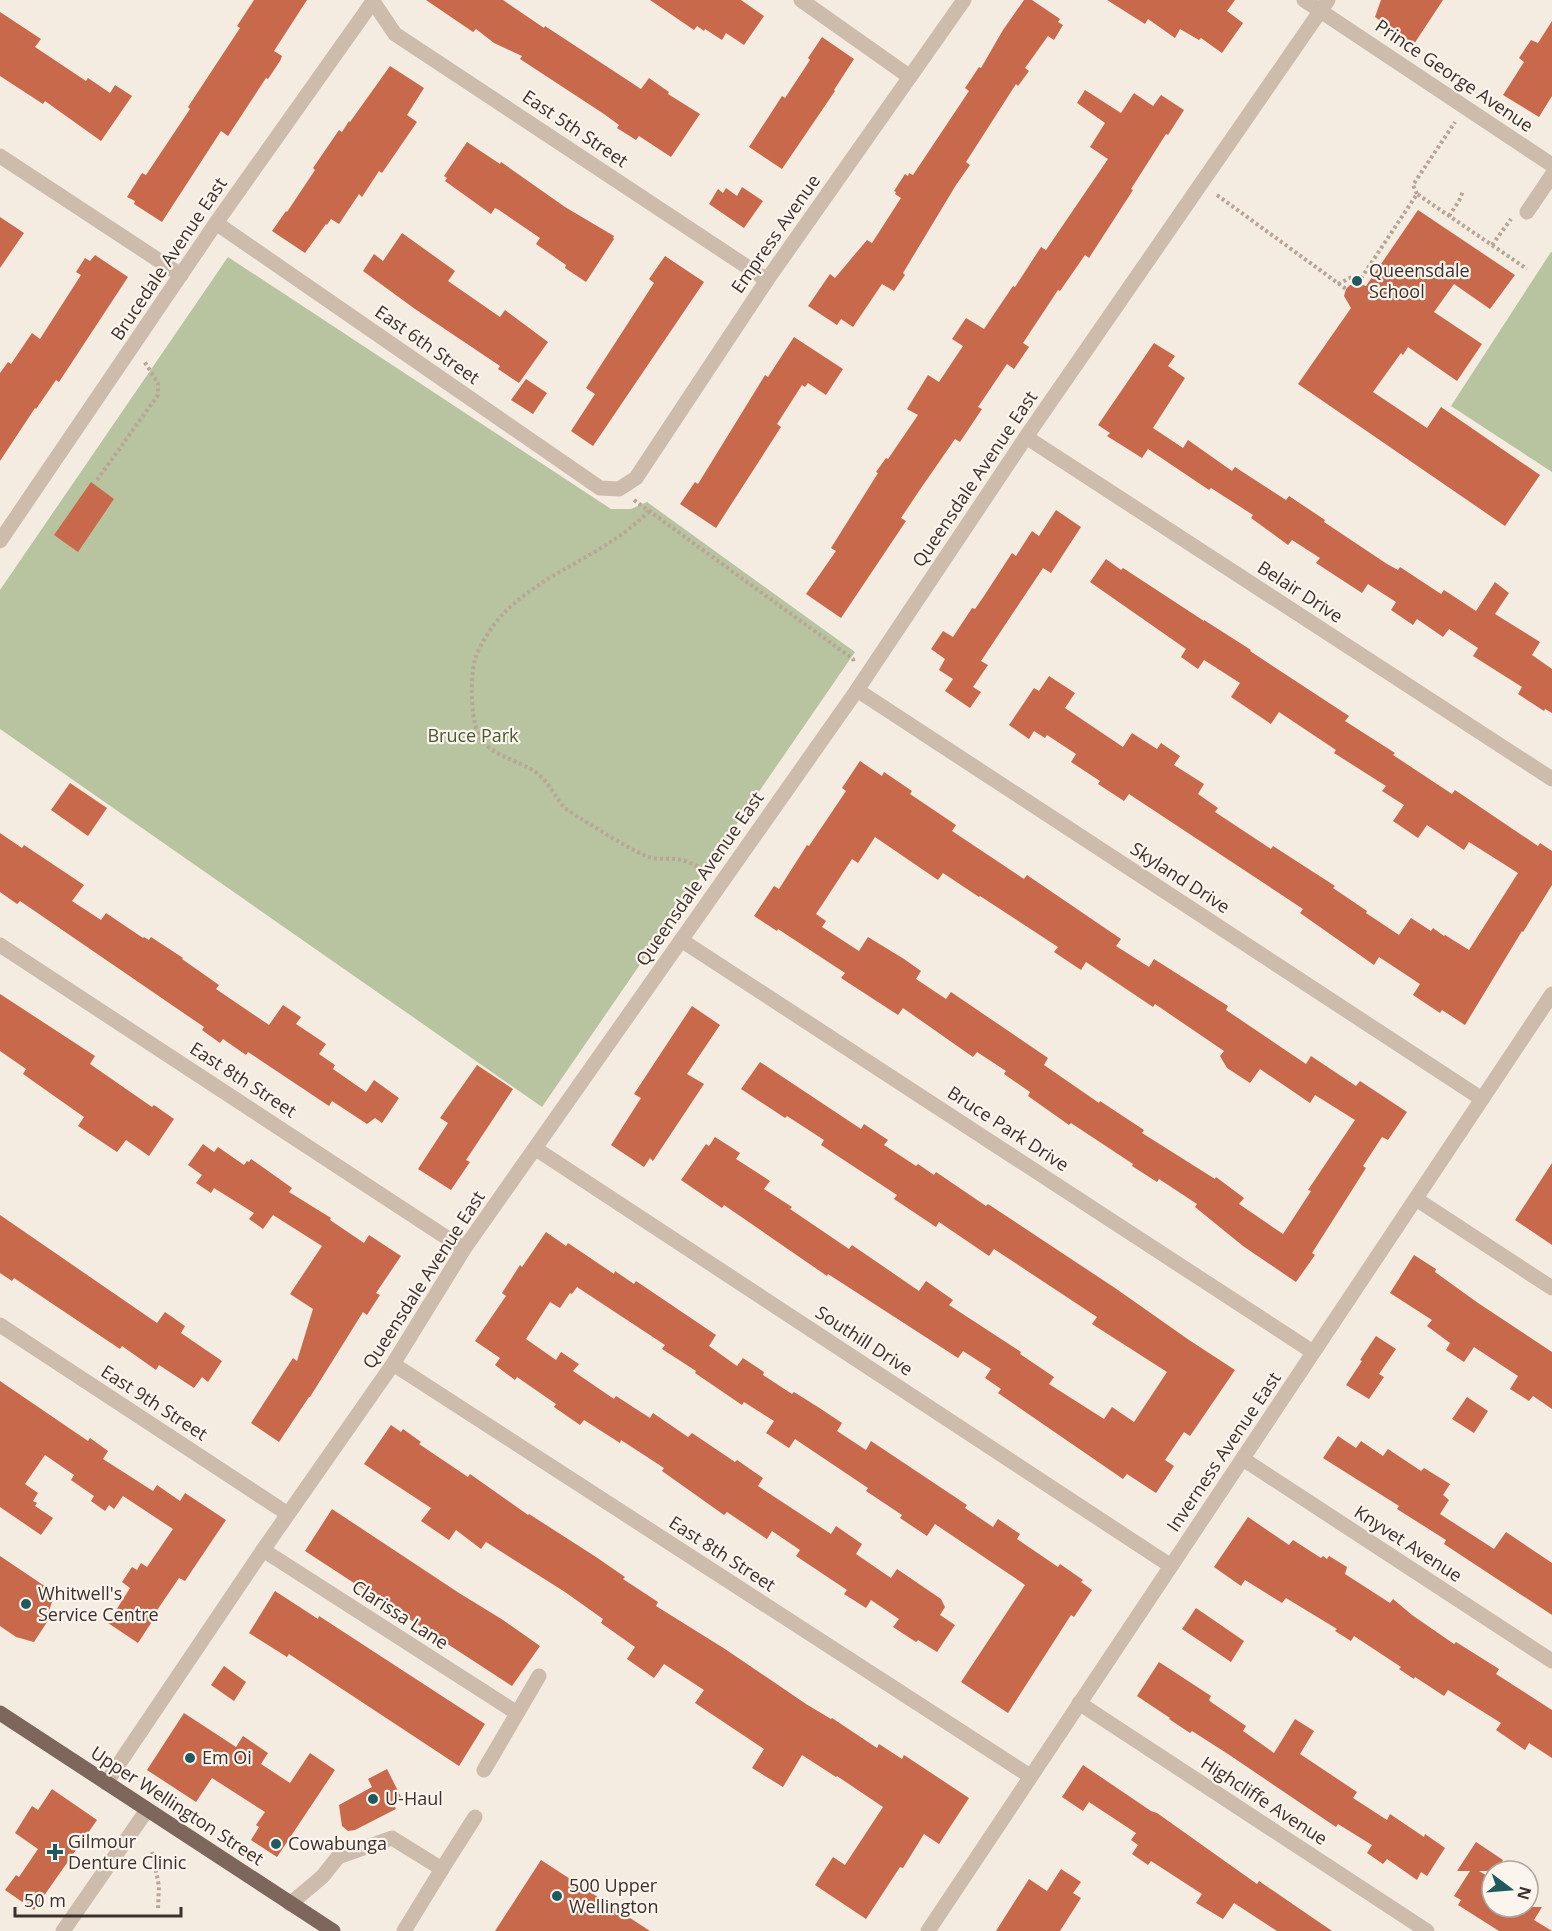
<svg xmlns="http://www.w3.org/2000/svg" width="1552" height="1931" font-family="'Open Sans',sans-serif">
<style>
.green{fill:#b8c4a0}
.building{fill:#c8694b;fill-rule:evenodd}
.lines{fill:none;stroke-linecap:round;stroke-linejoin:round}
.path{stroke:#b9a596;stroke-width:4;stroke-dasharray:3 3;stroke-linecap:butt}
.minor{stroke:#cdbbac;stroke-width:15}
.major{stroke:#7d675c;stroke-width:15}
.poi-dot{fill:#1f5a5e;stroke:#fbf5ee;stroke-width:2}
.labels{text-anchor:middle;stroke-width:4.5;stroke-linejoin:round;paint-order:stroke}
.street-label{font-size:18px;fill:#3b302b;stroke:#fbf5ee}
.poi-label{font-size:18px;fill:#3b302b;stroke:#fbf5ee;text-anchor:start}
.park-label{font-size:18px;fill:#4a5a2e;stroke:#fbf5ee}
</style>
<rect width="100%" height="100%" fill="#f4ebe1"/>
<!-- green -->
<g class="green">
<polygon points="1551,252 1552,252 1552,472 1451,406"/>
<polygon points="228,257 611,509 631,509 647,502 855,652 542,1107 0,729 0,590"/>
</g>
<!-- building -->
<g class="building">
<polygon points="254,0 307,0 274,51 282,56 280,61 268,79 266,78 228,136 221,131 162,222 134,204 135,201 127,197 142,173 146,175 190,109 188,107 240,28 237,26"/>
<polygon points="426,0 503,0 544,28 545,26 641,89 649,78 669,92 668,94 700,114 671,157 639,136 636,140 617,128 619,125 604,114 520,59 522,56 494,43 476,29 473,32"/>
<polygon points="650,0 741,0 764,16 744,45 726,33 722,40 705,29 704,31 697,26 694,30"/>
<polygon points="1024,0 1032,0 1060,19 1058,22 1063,25 1054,40 1048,36 1025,68 1029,71 1018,86 1016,84 966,162 970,165 956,185 903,273 905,275 894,291 882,284 853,327 841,319 837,325 808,306 830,274 835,278 867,240 872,243 901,198 895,194 896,192 894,191 905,174 908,176 909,173 913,175 969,91 965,88 979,67 981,68 1003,30"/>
<polygon points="1107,0 1235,0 1227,11 1243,23 1222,53 1201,38 1199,40 1180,29 1175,38 1148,19 1145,24"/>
<polygon points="1381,0 1443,0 1414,44 1375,17"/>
<polygon points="0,12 41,39 35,47 86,81 88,78 110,93 115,85 132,96 101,141 45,101 43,104 0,76"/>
<polygon points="1552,21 1552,96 1539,117 1503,95 1524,62 1519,58 1531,40 1538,43"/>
<polygon points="822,37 854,59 834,90 835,91 782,169 749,147 782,96 785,98 810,60 808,58"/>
<polygon points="390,66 424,88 407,115 417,122 382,173 379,171 362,197 359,194 339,224 331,219 327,225 326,224 305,253 272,231 286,211 287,212 315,170 313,168 339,130 342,132 349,121 350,122"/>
<polygon points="1085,90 1121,113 1134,93 1153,106 1161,95 1184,110 1168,135 1166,134 1131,189 1133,190 1089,258 1085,255 1060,291 1058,290 1023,343 1029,347 1014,369 1007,364 978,407 982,409 960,442 955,439 919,491 901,518 906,521 841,618 806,594 836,551 831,548 878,473 876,472 886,458 888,459 918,415 907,409 928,375 939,382 963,346 952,339 966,318 984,329 1013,286 1015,287 1041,247 1046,250 1108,159 1090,147 1105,123 1077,103"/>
<polygon points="467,142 500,164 501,162 565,207 614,236 613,238 614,239 586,282 565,268 566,265 536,244 540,238 499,210 495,208 491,214 445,181 447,178 444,176"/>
<polygon points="742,187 763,201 744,228 709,204 718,189 723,193 726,188 737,196"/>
<polygon points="1418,210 1515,275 1490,309 1454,284 1434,312 1482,344 1457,381 1408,347 1403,355 1401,353 1373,392 1427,428 1441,407 1540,475 1505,526 1298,384 1351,308 1344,296 1346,289 1350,285 1357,283 1366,286"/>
<polygon points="0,217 24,233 0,268"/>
<polygon points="402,233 455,271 448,281 500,317 505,310 548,342 519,383 498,369 500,366 415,309 363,271 374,254 383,261"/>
<polygon points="95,255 128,277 59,382 56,380 36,409 35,408 0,461 0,373 8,362 11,364 32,333 40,339 81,275 76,272 85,258 90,261"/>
<polygon points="665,256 704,282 593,446 571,431 595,394 586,388 654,283 649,279"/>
<polygon points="794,337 843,369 826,395 808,383 805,387 802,385 777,424 781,427 716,528 680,504 695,482 698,484 765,375 768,377"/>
<polygon points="1154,343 1175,356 1168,366 1185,378 1153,428 1183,448 1188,440 1232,471 1235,467 1286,500 1289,496 1325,520 1324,522 1387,564 1398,570 1400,567 1441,594 1444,590 1476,611 1495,582 1509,593 1495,614 1540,642 1532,655 1552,669 1552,713 1545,709 1544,711 1518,694 1522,687 1473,656 1478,648 1449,629 1443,637 1417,619 1413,625 1391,610 1396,602 1368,584 1362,593 1316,563 1320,558 1292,540 1288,545 1251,518 1253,515 1211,488 1209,490 1148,449 1142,458 1107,436 1110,433 1098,425"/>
<polygon points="526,379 547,393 533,414 511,400"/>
<polygon points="91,482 114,499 78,552 54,535"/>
<polygon points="1056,510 1081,527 1051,573 1043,568 981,661 988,665 973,687 981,692 970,708 945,691 953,679 939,670 945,659 931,649 943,631 953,637 972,608 975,609 984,596 1012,553 1016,556 1032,531 1039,536"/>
<polygon points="1106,559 1121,570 1123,568 1204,621 1204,620 1251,650 1250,651 1349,716 1345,721 1395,753 1393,755 1452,794 1455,790 1538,846 1540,843 1552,851 1552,885 1523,932 1522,931 1465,1025 1442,1010 1440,1013 1413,995 1420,984 1379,957 1374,965 1300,913 1303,909 1129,794 1124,801 1098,784 1100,781 1071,762 1076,754 1047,735 1045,738 1034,731 1029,739 1009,725 1034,688 1039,691 1049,676 1075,693 1065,708 1123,747 1132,733 1157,749 1161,743 1180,756 1174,765 1204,784 1198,794 1218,808 1215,812 1271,849 1273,846 1335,886 1333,888 1367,911 1366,913 1399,935 1411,918 1431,931 1433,928 1444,936 1445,935 1469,950 1518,873 1469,842 1464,850 1427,825 1418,838 1393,821 1404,805 1382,791 1386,786 1334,753 1336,750 1279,712 1271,724 1231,697 1240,683 1204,660 1198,669 1181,657 1186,649 1090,582"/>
<path d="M860,761L882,776L884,772L912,791L910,794L956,825L952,831L1024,879L1027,875L1121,939L1116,946L1149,967L1154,959L1228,1006L1226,1010L1306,1064L1311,1056L1356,1086L1360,1081L1407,1112L1388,1140L1382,1137L1363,1166L1366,1168L1312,1253L1315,1255L1296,1282L1243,1246L1195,1207L1197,1204L1159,1179L1157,1182L1132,1166L1133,1164L1071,1123L1069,1125L1028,1096L1030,1092L1004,1074L1006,1071L977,1052L973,1057L903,1008L898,1015L841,978L845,973L778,929L777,931L754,916L774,886L779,889L807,845L809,846L846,791L842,788ZM875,837L938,880L943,873L979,897L980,896L1058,947L1054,952L1081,970L1086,962L1153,1007L1155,1004L1224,1051L1220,1056L1227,1068L1250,1083L1260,1069L1310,1103L1315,1095L1355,1120L1308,1190L1311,1191L1283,1234L1239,1204L1244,1198L1216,1177L1215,1179L1142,1133L1144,1130L1100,1101L1099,1103L1044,1065L1048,1058L951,992L946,999L916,979L921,971L904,959L868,937L859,951L822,927L826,921L816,914L852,859L858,863Z"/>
<polygon points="70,783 107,808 88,836 51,810"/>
<polygon points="0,833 22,848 24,845 84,885 72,901 101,920 106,913 143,938 144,937 149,940 151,937 183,958 182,959 219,985 216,989 269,1025 283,1005 301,1017 296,1024 326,1044 319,1054 335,1065 333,1069 366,1092 374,1080 399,1098 382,1123 375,1118 367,1124 332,1101 329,1106 248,1052 246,1055 223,1039 220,1043 202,1030 204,1027 20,901 17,904 0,892"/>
<polygon points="0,994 95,1056 90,1064 152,1107 154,1105 174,1119 149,1156 126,1140 117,1152 78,1126 84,1117 23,1074 26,1069 0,1051"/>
<polygon points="692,1006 720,1025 687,1074 704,1084 653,1161 650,1158 644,1167 611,1145 641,1098 634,1094"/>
<polygon points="760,1062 861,1129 864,1124 888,1140 884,1145 916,1166 918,1164 934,1175 936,1172 986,1206 988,1204 1115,1288 1189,1340 1235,1370 1190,1436 1184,1432 1165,1460 1174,1466 1156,1493 1127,1474 1123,1479 998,1393 1001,1389 985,1378 991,1369 963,1351 958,1358 828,1274 827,1276 724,1205 722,1208 681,1180 706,1144 709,1146 715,1137 740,1153 736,1159 770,1181 764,1189 792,1207 790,1209 849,1249 852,1245 919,1291 926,1281 953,1300 949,1305 1021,1352 1020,1354 1054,1377 1049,1384 1104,1419 1112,1407 1134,1422 1167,1372 1092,1324 1097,1317 994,1249 989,1256 939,1222 936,1227 894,1199 897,1195 821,1145 824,1140 787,1116 785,1118 741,1089"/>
<polygon points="477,1065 513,1089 466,1160 470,1162 451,1190 418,1169 448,1123 440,1118"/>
<polygon points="203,1144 214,1152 218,1147 244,1165 247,1161 249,1162 251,1159 292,1188 289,1192 331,1218 330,1220 364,1243 369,1235 401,1256 376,1293 380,1295 367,1315 363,1312 310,1397 309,1397 279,1442 251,1423 293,1358 297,1361 313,1309 290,1294 322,1246 273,1215 263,1229 249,1219 254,1213 214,1188 211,1193 196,1183 202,1175 188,1165"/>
<polygon points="1552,1163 1552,1245 1515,1220"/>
<polygon points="0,1215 157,1323 165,1312 185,1326 181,1333 222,1361 208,1382 202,1377 194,1388 159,1365 156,1370 122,1346 120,1349 14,1278 12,1281 0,1273"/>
<polygon points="546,1232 566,1246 568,1243 614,1274 615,1271 634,1284 636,1281 716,1335 709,1346 737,1366 743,1358 764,1372 763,1375 792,1394 794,1392 821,1409 842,1423 837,1431 866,1450 871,1441 967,1505 965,1508 993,1527 998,1519 1020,1534 1017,1539 1058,1567 1060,1564 1083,1580 1081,1582 1092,1590 1074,1617 1071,1615 1008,1713 961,1682 1025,1585 1021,1582 935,1524 927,1536 900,1518 902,1515 866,1491 868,1488 795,1439 789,1448 766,1433 774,1421 744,1402 742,1405 695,1373 696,1371 662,1349 665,1345 577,1287 572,1294 570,1293 560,1308 550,1302 526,1339 556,1360 561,1352 579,1364 573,1371 614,1399 616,1396 650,1418 653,1413 688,1437 692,1433 735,1462 737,1460 763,1478 758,1486 831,1534 836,1526 862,1544 856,1554 891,1578 897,1569 941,1599 945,1607 940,1615 955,1625 937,1652 918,1640 916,1642 893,1627 899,1619 871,1600 866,1608 844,1594 847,1590 796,1556 800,1550 772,1531 767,1539 727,1512 724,1515 662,1471 664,1468 621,1440 620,1443 584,1420 580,1425 554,1407 556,1404 517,1377 515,1380 495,1365 500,1358 475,1341 506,1296 502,1293 520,1265 522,1267"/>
<polygon points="1414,1255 1436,1269 1435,1272 1478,1303 1552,1352 1552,1409 1533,1396 1529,1401 1510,1389 1518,1376 1474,1347 1464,1362 1446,1350 1450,1343 1427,1326 1432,1320 1390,1293"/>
<polygon points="1376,1336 1396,1349 1379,1374 1384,1377 1369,1399 1346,1385 1362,1361 1360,1360"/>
<polygon points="0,1381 88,1441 90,1438 108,1451 103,1459 153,1491 157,1485 180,1501 185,1493 226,1520 185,1581 179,1578 151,1619 153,1620 138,1643 108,1623 130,1588 122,1582 132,1567 137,1570 141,1563 147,1567 173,1529 123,1496 114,1509 109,1505 105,1511 91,1501 94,1496 71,1480 74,1475 45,1455 25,1484 38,1493 33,1501 37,1503 35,1506 53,1518 41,1535 0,1507"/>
<polygon points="1467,1397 1488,1411 1474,1433 1452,1419"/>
<polygon points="391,1425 401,1432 403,1429 421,1442 419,1444 468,1477 470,1474 528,1515 529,1514 596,1557 625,1577 623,1579 658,1602 656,1606 725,1649 806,1704 831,1719 832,1718 877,1748 879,1744 902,1759 904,1755 969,1798 939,1844 924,1834 903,1868 900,1867 866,1919 815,1885 833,1857 845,1865 883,1807 837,1776 836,1777 802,1755 783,1787 752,1768 764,1749 695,1703 704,1690 664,1664 654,1678 627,1659 635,1647 601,1623 603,1619 565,1592 486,1542 481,1549 456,1530 449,1540 421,1521 431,1508 364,1464"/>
<polygon points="1338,1436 1356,1448 1361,1441 1383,1456 1388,1449 1421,1471 1424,1468 1450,1484 1443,1495 1449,1500 1440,1514 1494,1549 1506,1532 1552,1563 1552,1615 1444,1544 1446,1540 1397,1509 1399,1506 1323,1458"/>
<polygon points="332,1509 459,1593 503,1620 540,1646 512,1686 305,1551"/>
<polygon points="1248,1517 1289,1545 1293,1540 1321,1558 1323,1556 1327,1559 1329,1556 1347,1567 1345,1574 1390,1603 1393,1599 1412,1615 1454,1644 1456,1642 1499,1669 1496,1674 1552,1710 1552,1758 1529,1743 1525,1750 1496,1730 1501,1723 1448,1690 1444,1696 1415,1677 1414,1679 1399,1669 1401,1667 1354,1636 1351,1641 1335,1631 1337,1629 1286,1598 1282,1603 1245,1580 1241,1586 1214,1567"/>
<polygon points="0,1556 55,1593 48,1614 51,1616 34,1642 16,1637 0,1626"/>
<polygon points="275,1591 318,1619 319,1616 485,1724 459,1766 289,1654 287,1657 249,1633"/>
<polygon points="1196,1608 1244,1641 1231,1662 1182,1629"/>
<polygon points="1159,1662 1211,1696 1209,1700 1211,1702 1246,1726 1243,1731 1274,1753 1295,1719 1314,1731 1300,1754 1357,1792 1353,1798 1387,1820 1390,1814 1424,1837 1425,1834 1445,1848 1427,1876 1421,1872 1417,1880 1387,1859 1383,1864 1367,1853 1372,1845 1338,1824 1336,1827 1228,1754 1192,1731 1190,1733 1169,1719 1170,1718 1137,1696"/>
<polygon points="224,1666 246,1682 234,1701 211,1685"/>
<polygon points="184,1713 236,1747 243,1736 268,1753 261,1764 290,1783 310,1753 335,1770 277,1857 251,1840 259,1827 256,1825 265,1812 212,1778 196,1802 147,1770"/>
<polygon points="1083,1765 1151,1811 1157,1813 1257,1884 1259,1881 1332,1931 1277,1931 1234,1903 1223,1919 1196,1903 1202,1894 1151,1861 1148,1865 1132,1854 1138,1845 1131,1840 1136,1833 1089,1802 1083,1811 1062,1797"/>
<polygon points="387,1769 401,1797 392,1801 396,1809 355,1830 348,1831 342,1826 339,1805 372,1787 368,1779"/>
<polygon points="52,1789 97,1820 34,1910 5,1890 16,1875 19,1877 38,1849 15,1833 32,1806 38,1810"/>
<polygon points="1476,1842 1503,1860 1496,1871 1479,1871 1492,1879 1492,1907 1542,1907 1534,1920 1552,1931 1499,1931 1458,1905 1461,1900 1454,1896 1470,1871 1457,1871"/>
<polygon points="541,1860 650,1931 495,1931"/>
<polygon points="1061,1869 1081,1882 1073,1893 1081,1898 1060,1931 996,1931 1029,1879 1047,1891"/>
</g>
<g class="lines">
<!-- path -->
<g class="path">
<polyline points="1417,194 1413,185 1455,122"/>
<polyline points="1217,195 1346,289"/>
<polyline points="1449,216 1459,201 1463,191"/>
<polyline points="1492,245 1511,219"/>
<polyline points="1338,284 1352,277 1362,277 1417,194 1527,269"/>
<polyline points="97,480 158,395 158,383 144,361"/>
<polyline points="634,500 853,659 854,663"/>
<path d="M649,511C608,554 546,570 504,613C493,624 480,644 475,659C470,678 469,728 484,743C499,759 523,761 539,775C550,784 555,797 564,807C569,812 577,816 583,820C603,832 624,846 646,856C656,861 671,857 682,860C691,863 699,867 708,870"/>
<polyline points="152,1852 159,1886 158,1908"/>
</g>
<!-- minor -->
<g class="minor">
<polyline points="372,0 395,34 767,280"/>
<polyline points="801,0 910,77"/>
<polyline points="1304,0 1552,165"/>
<polyline points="0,156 181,275"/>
<polyline points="1527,212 1552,175"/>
<polyline points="216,223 600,488 619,489 636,478 767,280 964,0"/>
<polyline points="1026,437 1552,779"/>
<polyline points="0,541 216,223 374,0"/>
<polyline points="857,690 1482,1099"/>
<polyline points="681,940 1313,1352"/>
<polyline points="0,945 464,1249"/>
<polyline points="536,1149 1171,1566"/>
<polyline points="1416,1199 1552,1288"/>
<polyline points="0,1325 288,1514"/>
<polyline points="393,1364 1030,1776"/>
<polyline points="1243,1459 1552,1661"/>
<polyline points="263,1550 517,1713"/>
<polyline points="1079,1703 1427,1931"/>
<polyline points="484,1770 539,1676"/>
<polyline points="106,1783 263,1550 393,1364 464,1249 857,690 1026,437 1328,0"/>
<polyline points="442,1869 475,1817"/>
<polyline points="290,1904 322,1877 338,1857 392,1838 442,1869 404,1931"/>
<polyline points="63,1931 147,1810"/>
<polyline points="928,1931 1552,994"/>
</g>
<!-- major -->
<polyline class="major" points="0,1713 333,1931"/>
</g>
<!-- markers -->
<g class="poi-dot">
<circle cx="1357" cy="281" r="6"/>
<circle cx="26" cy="1604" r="6"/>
<circle cx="190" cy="1758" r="6"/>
<circle cx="373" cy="1799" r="6"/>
<circle cx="276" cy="1844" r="6"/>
<path d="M52 1843h6v6h6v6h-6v6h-6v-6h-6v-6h6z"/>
<circle cx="557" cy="1896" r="6"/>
</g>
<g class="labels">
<!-- street labels -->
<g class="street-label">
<text transform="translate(1454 76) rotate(34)" y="6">Prince George Avenue</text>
<text transform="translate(575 129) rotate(34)" y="6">East 5th Street</text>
<text transform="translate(776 234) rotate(-55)" y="6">Empress Avenue</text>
<text transform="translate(169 259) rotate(-56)" y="6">Brucedale Avenue East</text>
<text transform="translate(427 345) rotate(35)" y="6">East 6th Street</text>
<text transform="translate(975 479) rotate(-56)" y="6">Queensdale Avenue East</text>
<text transform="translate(1300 592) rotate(33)" y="6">Belair Drive</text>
<text transform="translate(1180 878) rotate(33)" y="6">Skyland Drive</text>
<text transform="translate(700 879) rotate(-55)" y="6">Queensdale Avenue East</text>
<text transform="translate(243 1080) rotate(33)" y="6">East 8th Street</text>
<text transform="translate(1008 1129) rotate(33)" y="6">Bruce Park Drive</text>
<text transform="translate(424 1280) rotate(-57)" y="6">Queensdale Avenue East</text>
<text transform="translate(864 1341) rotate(33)" y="6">Southill Drive</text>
<text transform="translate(154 1403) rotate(33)" y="6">East 9th Street</text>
<text transform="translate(1224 1452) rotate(-56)" y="6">Inverness Avenue East</text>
<text transform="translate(1408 1544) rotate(33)" y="6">Knyvet Avenue</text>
<text transform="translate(722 1554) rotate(33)" y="6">East 8th Street</text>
<text transform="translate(400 1615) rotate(33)" y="6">Clarissa Lane</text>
<text transform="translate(1264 1801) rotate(33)" y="6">Highcliffe Avenue</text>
<text transform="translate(177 1806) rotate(33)" y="6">Upper Wellington Street</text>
</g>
<!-- poi labels -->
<g class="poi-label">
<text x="1369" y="277">Queensdale<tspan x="1369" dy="21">School</tspan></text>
<text x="38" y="1600">Whitwell's<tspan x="38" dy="21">Service Centre</tspan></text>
<text x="202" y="1764">Em Oi</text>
<text x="385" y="1805">U-Haul</text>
<text x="68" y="1848">Gilmour<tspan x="68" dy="21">Denture Clinic</tspan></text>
<text x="288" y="1850">Cowabunga</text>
<text x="569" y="1892">500 Upper<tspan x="569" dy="21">Wellington</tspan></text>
</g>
<!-- park labels -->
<g class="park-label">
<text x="473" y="742">Bruce Park</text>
</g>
</g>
<!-- north arrow -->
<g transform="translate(1510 1889) rotate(106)"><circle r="28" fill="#fbf5ee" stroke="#aea6a0" stroke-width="1.5"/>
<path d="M0-4.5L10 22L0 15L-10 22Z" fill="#1f5a5e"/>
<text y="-9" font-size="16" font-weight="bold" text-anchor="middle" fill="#3b302b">N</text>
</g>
<!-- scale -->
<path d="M15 1907v9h166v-9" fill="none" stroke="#3b302b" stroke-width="3"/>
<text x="24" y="1907" font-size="18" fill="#3b302b" stroke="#fbf5ee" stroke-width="4.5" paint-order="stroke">50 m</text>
</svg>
